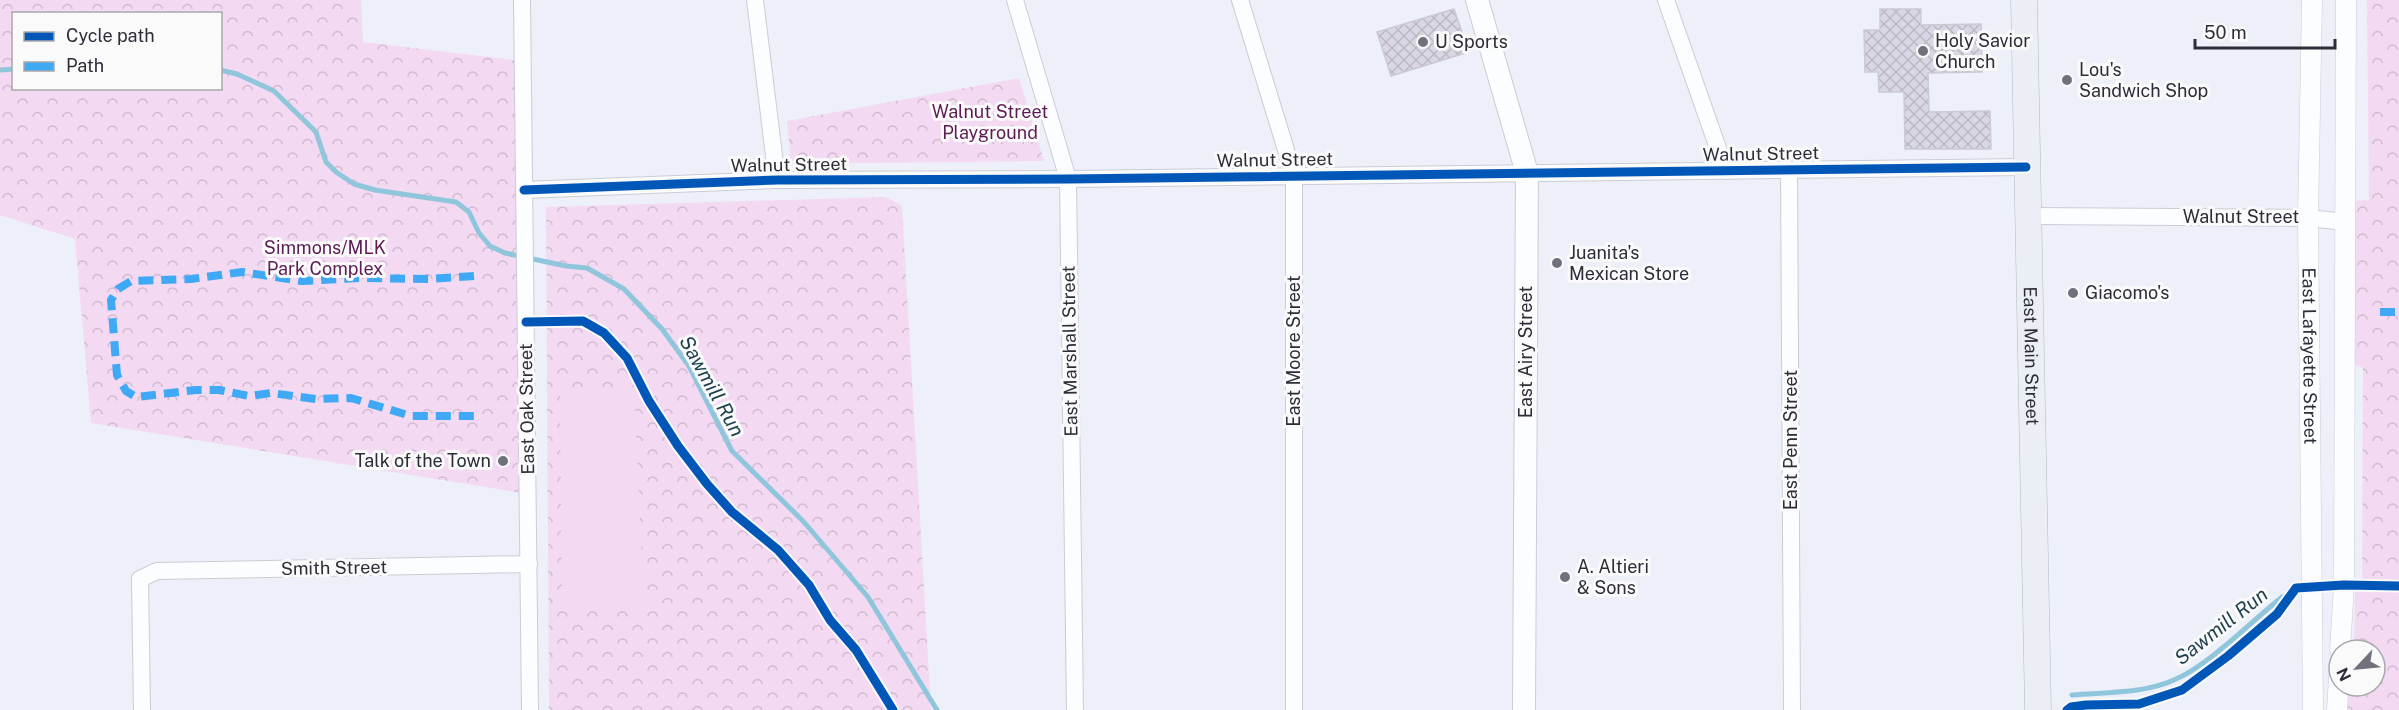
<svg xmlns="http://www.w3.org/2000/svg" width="2399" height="710" font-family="'Public Sans',sans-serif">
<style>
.park{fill:url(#park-crowns);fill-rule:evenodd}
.pitch{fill:#f3d9f2}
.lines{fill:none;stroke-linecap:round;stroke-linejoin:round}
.stream{stroke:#90c6dc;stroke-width:5}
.building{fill:url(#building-cross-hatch);stroke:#cbcad4;stroke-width:1.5}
.minor-casing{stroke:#caccd6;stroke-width:18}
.tertiary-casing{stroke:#caccd6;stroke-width:21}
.secondary-casing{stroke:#caccd6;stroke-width:24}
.primary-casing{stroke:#b0b8c4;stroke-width:27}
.minor{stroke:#fcfdfe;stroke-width:16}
.tertiary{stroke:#fcfdfe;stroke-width:20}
.secondary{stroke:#fcfdfe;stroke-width:22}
.primary{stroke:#ebeff5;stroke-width:26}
.quiet{stroke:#3fa9f5;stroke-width:8;stroke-dasharray:15 8;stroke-linecap:butt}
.cycleway-casing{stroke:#fafafa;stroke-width:13}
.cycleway{stroke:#0057b8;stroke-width:9}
.poi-dot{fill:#70717c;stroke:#fafafa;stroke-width:2}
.labels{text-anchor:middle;stroke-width:6;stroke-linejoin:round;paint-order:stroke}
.poi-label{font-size:18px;fill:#2c2d38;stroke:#fafafa;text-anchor:start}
.park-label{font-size:18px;fill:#5c1c53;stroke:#fafafa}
.street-label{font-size:18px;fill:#2c2d38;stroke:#fafafa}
.water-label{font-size:20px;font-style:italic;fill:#1e424f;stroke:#fafafa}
</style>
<defs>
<pattern id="park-crowns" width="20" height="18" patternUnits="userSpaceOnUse" patternTransform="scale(1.5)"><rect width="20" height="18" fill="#f3d9f2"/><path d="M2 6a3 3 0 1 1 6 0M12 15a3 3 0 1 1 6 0" fill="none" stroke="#d0bbd0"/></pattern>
<pattern id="building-cross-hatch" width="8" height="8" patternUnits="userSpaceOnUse" patternTransform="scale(1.5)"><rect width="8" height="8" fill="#dad7e4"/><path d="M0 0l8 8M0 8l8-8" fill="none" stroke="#bbb9c4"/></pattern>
</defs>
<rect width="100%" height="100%" fill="#eef0f9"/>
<!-- park -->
<g class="park">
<path d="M0,0H361L363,42L523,61L528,494L91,423L75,239L0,215ZM14,14H220V88H14Z"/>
<polygon points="2367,0 2399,0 2399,710 2345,710 2349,686 2375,686 2375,650 2354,650 2355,592 2362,592 2363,368 2354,364 2354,201 2369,200"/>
<polygon points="1019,78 1044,161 791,164 787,121"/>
<polygon points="886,197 902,206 931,710 549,710 546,207"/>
</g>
<!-- pitch -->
<polygon class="pitch" points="634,391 644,603 562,603 560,392"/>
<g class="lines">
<!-- stream -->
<g class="stream">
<polyline points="0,70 14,69"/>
<polyline points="220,70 237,74 274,91 316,132 326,162 336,172 354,184 375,190 456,202 469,212 479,233 490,246 505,253 566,266 587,268 624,289 662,329 689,366 732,451 803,521 868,597 937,710"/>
<path d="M2072,695C2105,692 2145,694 2176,679C2210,664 2252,621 2282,597"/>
</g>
</g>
<!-- building -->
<g class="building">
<polygon points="1454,9 1469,52 1391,76 1377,32"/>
<polygon points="1880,9 1921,9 1921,25 1981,24 1982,72 1928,73 1929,112 1990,111 1991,149 1905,149 1904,92 1879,92 1878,72 1865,72 1864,30 1880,30"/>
</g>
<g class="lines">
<!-- minor casing -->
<g class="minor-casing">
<g id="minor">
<polyline points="522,0 530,710"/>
<polyline points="755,0 777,180"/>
<polyline points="1015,0 1068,179 1075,710"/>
<polyline points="1240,0 1294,176 1294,710"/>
<polyline points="1666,0 1726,171"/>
<polyline points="1789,170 1792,710"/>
<polyline points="524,190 777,180 1068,179 2026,167"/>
<polyline points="2027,216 2308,218 2346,222"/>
<polyline points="142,710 140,579 157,571 529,564"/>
</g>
</g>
<!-- tertiary casing -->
<g class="tertiary-casing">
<g id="tertiary">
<path id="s1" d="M2312,0L2308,218L2313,710"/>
<polyline points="2340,650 2344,585 2346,0"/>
<polyline points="2337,710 2339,677"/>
</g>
</g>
<!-- secondary casing -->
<g class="secondary-casing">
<polyline id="secondary" points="1477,0 1527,173 1524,710"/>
</g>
<!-- primary casing -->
<g class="primary-casing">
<g id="primary">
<path id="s2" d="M2024,0L2038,710"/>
</g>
</g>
<!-- minor -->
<use href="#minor" class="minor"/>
<!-- tertiary -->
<use href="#tertiary" class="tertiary"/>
<!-- secondary -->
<use href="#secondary" class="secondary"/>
<!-- primary -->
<use href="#primary" class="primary"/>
<!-- quiet -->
<g class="quiet">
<polyline points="474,276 430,279 359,278 302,281 242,272 191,279 131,281 118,289 111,300 117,375 126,391 136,397 196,390 219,390 249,396 271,393 316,399 351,398 411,416 478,416"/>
<polyline points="2380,312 2399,312"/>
</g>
<!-- cycleway casing -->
<g class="cycleway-casing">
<g id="cycleway">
<polyline points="524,190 777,180 1068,179 2026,167"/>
<polyline points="526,322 583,321 604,333 627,358 649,401 678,446 707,484 732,512 778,550 809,585 830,620 856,650 893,710"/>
<polyline points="2067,710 2071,707 2086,705 2139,704 2182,690 2228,656 2277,614 2296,588 2344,585 2399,586"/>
</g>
</g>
<!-- cycleway -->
<use href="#cycleway" class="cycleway"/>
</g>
<!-- markers -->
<g class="poi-dot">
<circle cx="1423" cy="42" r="6"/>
<circle cx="1923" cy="51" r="6"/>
<circle cx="2067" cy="80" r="6"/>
<circle cx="1557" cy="263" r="6"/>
<circle cx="2073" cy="293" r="6"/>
<circle cx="503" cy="461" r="6"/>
<circle cx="1565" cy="577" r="6"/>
</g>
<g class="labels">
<!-- poi labels -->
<g class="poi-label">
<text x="1935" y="47">Holy Savior<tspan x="1935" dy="21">Church</tspan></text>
<text x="1435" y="48">U Sports</text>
<text x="2079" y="76">Lou's<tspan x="2079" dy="21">Sandwich Shop</tspan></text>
<text x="1569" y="259">Juanita's<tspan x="1569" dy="21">Mexican Store</tspan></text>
<text x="2085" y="299">Giacomo's</text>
<text x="491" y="467" text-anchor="end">Talk of the Town</text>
<text x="1577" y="573">A. Altieri<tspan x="1577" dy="21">&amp; Sons</tspan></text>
</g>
<!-- park labels -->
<g class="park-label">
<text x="990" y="118">Walnut Street<tspan x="990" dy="21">Playground</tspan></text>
<text x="325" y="254">Simmons/MLK<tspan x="325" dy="21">Park Complex</tspan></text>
</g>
<!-- street labels -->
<g class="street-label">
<text transform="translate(1761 154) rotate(-1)" y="6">Walnut Street</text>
<text transform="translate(1275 160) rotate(-1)" y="6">Walnut Street</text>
<text transform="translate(789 165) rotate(-1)" y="6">Walnut Street</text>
<text x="2241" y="223">Walnut Street</text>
<text transform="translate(1070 351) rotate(-91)" y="6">East Marshall Street</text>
<text transform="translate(1294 351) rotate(-90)" y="6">East Moore Street</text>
<text transform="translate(1526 352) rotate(-90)" y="6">East Airy Street</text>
<text dy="6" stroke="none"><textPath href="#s2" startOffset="356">East Main Street</textPath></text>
<text dy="6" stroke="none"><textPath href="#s1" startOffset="356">East Lafayette Street</textPath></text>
<text transform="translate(527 409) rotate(-91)" y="6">East Oak Street</text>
<text transform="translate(1791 440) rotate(-90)" y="6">East Penn Street</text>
<text transform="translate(334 568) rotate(-1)" y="6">Smith Street</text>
</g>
<!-- water labels -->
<g class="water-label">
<text transform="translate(712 386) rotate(61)" y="7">Sawmill Run</text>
<text transform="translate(2221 626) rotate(-38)" y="7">Sawmill Run</text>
</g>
</g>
<!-- legend -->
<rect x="12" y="12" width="210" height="78" fill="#fafafa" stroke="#a8a8ac" stroke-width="1.5"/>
<rect x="24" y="32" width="30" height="9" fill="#0057b8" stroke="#a8a8ac" stroke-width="1.5"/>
<text x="66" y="42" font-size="18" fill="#2c2d38">Cycle path</text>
<rect x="24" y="62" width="30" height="9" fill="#3fa9f5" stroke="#a8a8ac" stroke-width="1.5"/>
<text x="66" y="72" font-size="18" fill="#2c2d38">Path</text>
<!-- north arrow -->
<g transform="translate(2357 668) rotate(244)"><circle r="28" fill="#fafafa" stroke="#a8a8ac" stroke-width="1.5"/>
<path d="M0-4.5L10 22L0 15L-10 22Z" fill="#70717c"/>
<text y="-9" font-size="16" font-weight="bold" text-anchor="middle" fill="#2c2d38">N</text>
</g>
<!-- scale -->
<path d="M2195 39v9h140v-9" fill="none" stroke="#2c2d38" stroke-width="3"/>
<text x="2204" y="39" font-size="18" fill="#2c2d38" stroke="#fafafa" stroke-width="4.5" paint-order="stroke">50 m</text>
</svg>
